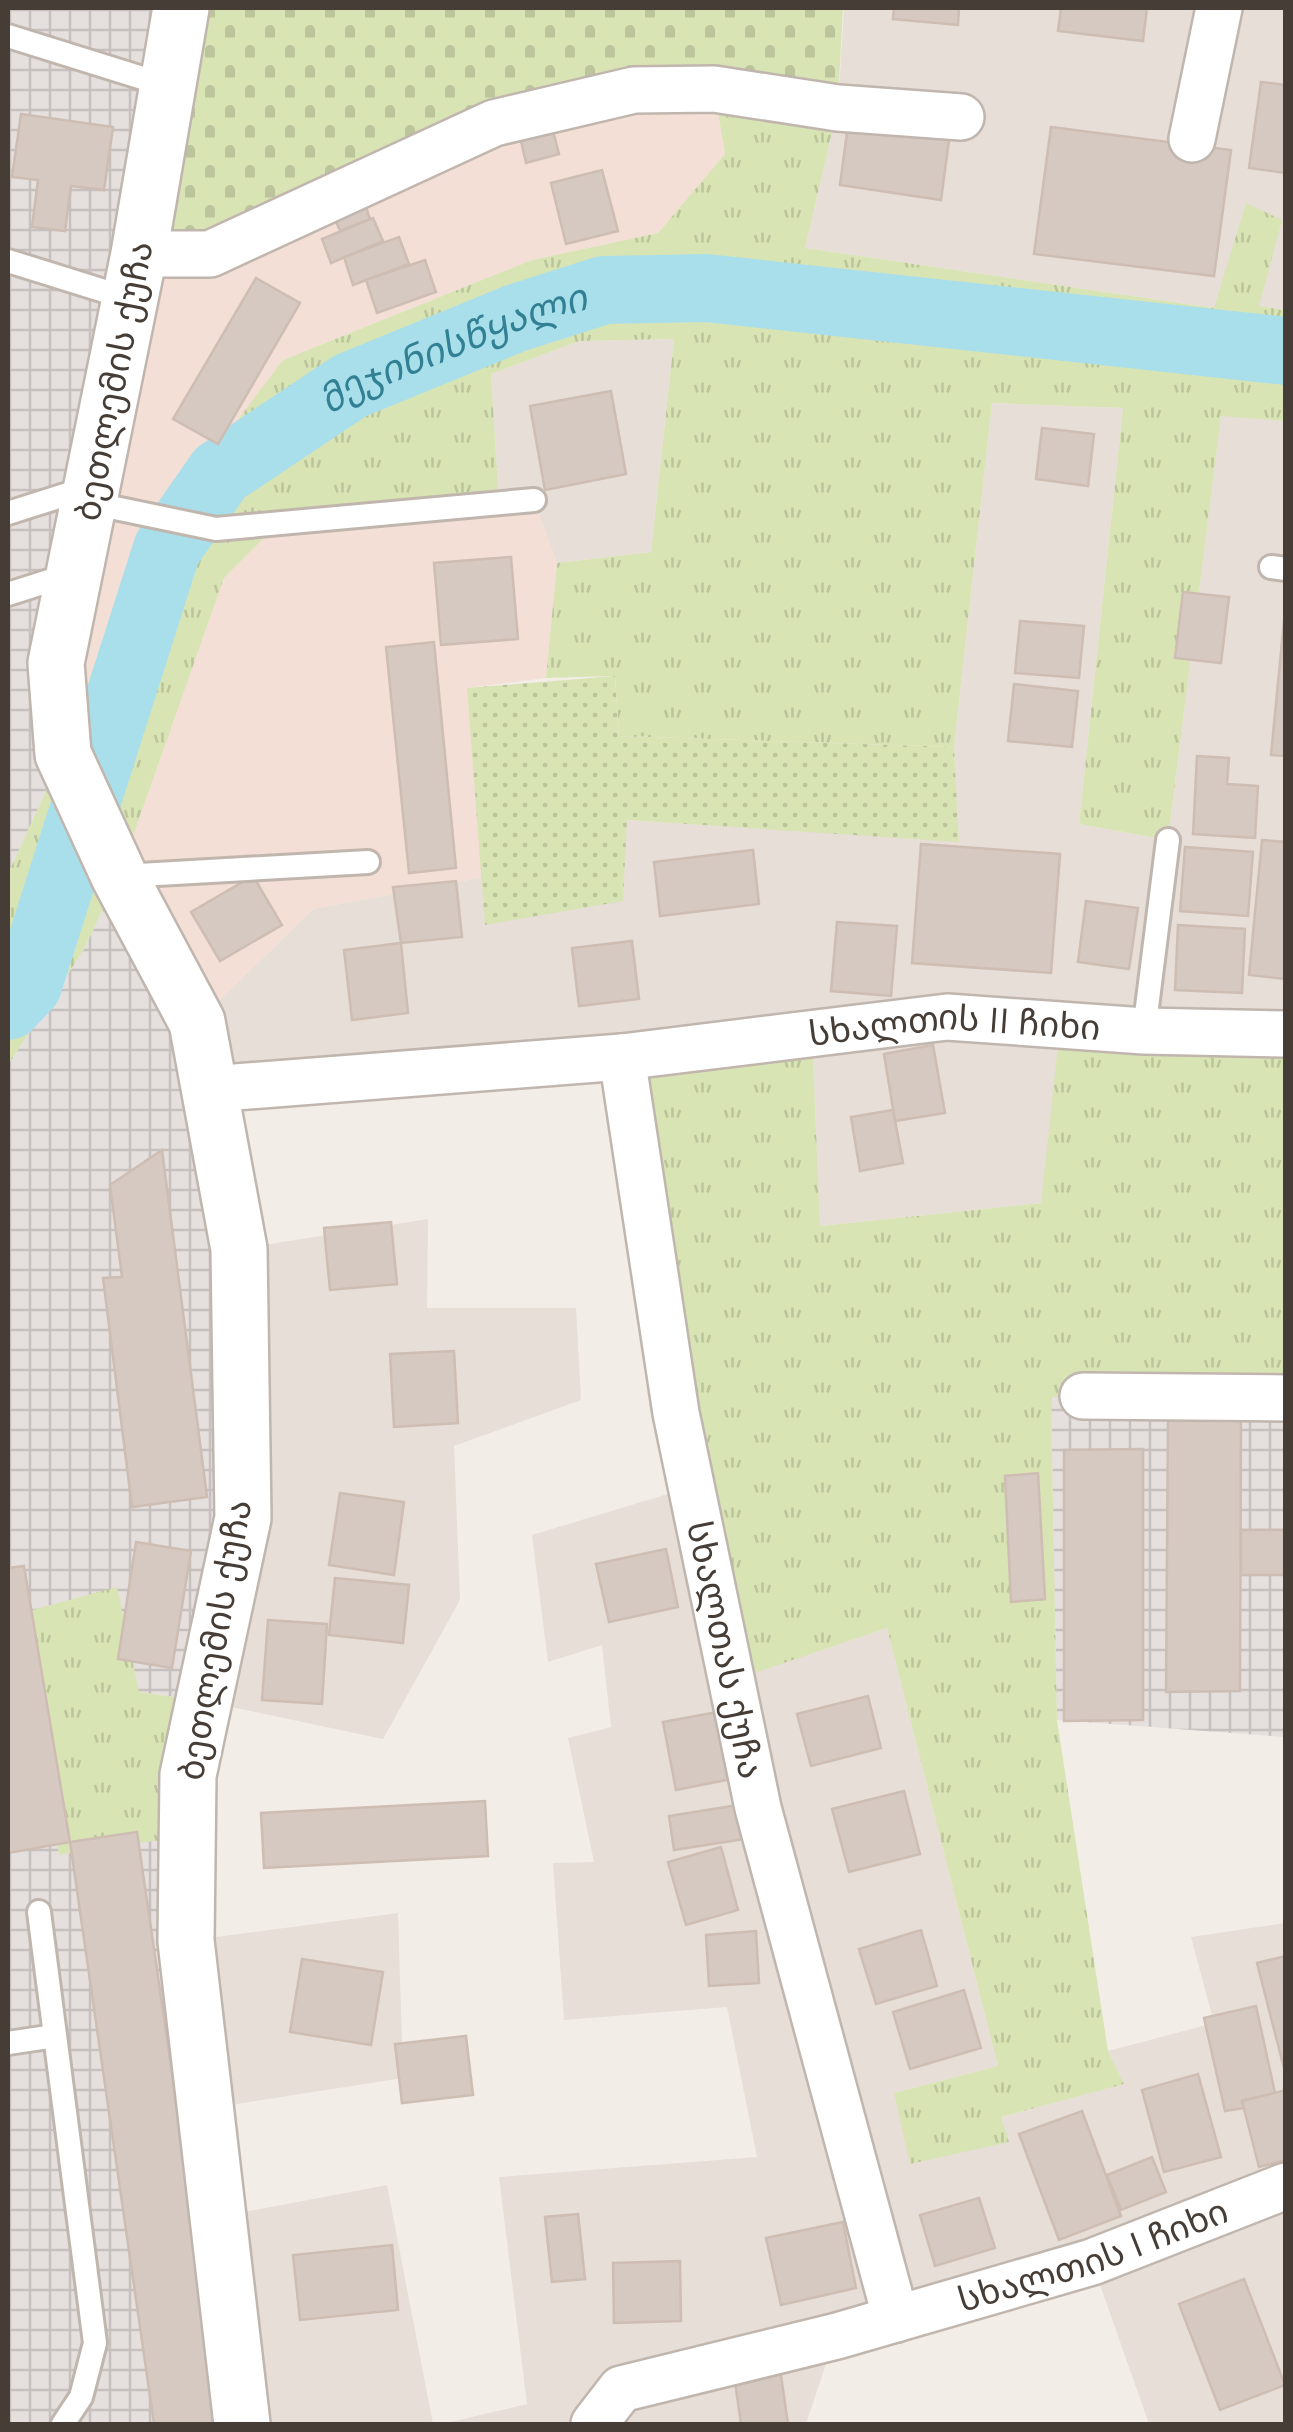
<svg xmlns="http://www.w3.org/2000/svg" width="1293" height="2432" font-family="'PT Sans','Noto Sans Georgian',sans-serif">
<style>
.residential{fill:#e6ded7}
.commercial{fill:#f3dfd5}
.industrial{fill:url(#industrial-grid)}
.grass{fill:url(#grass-tufts)}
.cemetery{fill:url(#cemetery-stones)}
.garden{fill:url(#garden-dots)}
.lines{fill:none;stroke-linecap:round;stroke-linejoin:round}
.river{stroke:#a9dfeb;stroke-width:68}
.building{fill:#d6c9c1;stroke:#cebdb2;stroke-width:2.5}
.service-casing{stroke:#c0b6ae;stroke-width:28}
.minor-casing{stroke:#c0b6ae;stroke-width:50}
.tertiary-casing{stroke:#c0b6ae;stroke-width:60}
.service{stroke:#fff;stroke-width:22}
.minor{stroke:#fff;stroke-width:45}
.tertiary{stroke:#fff;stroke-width:55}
.labels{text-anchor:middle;stroke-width:10;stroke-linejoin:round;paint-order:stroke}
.street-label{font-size:35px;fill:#463d37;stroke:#fff}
.water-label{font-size:38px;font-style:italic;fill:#328093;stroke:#fff}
</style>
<defs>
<pattern id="industrial-grid" width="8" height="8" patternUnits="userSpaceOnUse" patternTransform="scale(2.5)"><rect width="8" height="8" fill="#e5dfdd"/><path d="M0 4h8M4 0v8" fill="none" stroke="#c6c0be"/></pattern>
<pattern id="grass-tufts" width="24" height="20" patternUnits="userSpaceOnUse" patternTransform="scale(2.5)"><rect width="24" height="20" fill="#d9e4b4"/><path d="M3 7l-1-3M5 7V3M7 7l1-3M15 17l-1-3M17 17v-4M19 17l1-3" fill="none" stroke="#bcc49b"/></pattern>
<pattern id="cemetery-stones" width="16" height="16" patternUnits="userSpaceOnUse" patternTransform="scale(2.5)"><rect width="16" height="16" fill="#d9e4b4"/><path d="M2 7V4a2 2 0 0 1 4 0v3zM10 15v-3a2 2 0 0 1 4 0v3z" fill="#bcc49b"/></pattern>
<pattern id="garden-dots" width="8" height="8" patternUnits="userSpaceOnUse" patternTransform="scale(2.5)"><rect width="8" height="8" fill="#d9e4b4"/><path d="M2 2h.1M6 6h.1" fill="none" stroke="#bcc49b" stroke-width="1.8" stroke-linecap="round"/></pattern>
</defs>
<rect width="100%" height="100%" fill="#f3ede8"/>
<!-- residential -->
<g class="residential">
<polygon points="844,8 1285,8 1285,310 1259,306 1246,203 1215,308 805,248 838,108"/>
<polygon points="674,339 651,552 557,563 534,501 499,504 491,374 579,341"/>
<polygon points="992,403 1123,408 1079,824 1168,840 1221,415 1285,421 1285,1034 1041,1203 820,1226 812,1033 210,1089 197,1022 313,909 484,877 486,924 626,820 959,841 954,747"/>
<polygon points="428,1219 427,1308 576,1308 581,1400 454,1446 460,1600 383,1739 203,1701 239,1249"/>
<polygon points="691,1487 732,1680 887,1628 998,2066 894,2093 1008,2142 1001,2117 1123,2084 1108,2051 1214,2023 1191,1937 1285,1923 1285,2424 1149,2424 1092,2262 836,2334 806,2424 442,2424 527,2404 499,2177 757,2157 727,2007 564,2020 553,1863 594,1862 568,1738 611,1727 602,1645 548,1662 532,1535"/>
<polygon points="398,1913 403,2078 205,2109 186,1941"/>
<polygon points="387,2185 433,2424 242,2424 218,2217"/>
</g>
<!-- commercial -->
<g class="commercial">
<polygon points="714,89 725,154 658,233 532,260 283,360 63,754 139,254 494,123"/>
<polygon points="534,500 557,563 546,678 467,688 484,877 313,909 197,1022 119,876 224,578 279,523"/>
</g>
<!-- industrial -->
<g class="industrial">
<polygon points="8,8 181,8 63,754 8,874"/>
<polygon points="119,876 197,1022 239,1249 203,1701 139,1692 26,1612 187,1836 242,2424 8,2424 8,1065 83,951"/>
<polygon points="1051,1397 1285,1398 1285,1737 1057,1720"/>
</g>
<!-- grass -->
<g class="grass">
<polygon points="714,89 838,108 805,248 1214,308 1246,203 1282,220 1259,306 1285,310 1285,421 1221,416 1168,840 1079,824 1123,408 992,403 954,747 619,736 615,676 546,678 557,563 651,552 674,339 579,341 491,374 499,504 279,523 224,578 119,876 83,951 8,1065 8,874 63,754 131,561 283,360 532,260 658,233 725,154"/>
<polygon points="1060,1026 1285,1034 1285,1398 1051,1397 1057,1720 1108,2051 1124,2084 1001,2117 1009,2142 910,2164 894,2093 998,2066 887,1628 731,1681 622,1057 812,1032 820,1226 1041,1203"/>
<polygon points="117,1587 139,1692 203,1701 187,1836 59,1855 25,1612"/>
</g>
<!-- cemetery -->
<polygon class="cemetery" points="191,8 843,8 839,85 719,71 640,77 222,240 149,237"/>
<!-- garden -->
<polygon class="garden" points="615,676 619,736 954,747 959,842 627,820 623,901 485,925 467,688"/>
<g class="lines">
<!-- river -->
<path class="river" id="s1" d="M8,1006L28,985L167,549L220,473L350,386L516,318L604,290L706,288L1286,351"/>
</g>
<!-- building -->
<g class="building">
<polygon points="894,8 959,8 958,25 893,19"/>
<polygon points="1061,8 1147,8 1143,41 1058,31"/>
<polygon points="1261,82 1286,85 1286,173 1249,168"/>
<polygon points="21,114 113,127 104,190 71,186 65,231 32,227 38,180 12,177"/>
<polygon points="550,119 559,154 526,163 518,128"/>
<polygon points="848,125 949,140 941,200 840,185"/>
<polygon points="1051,127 1231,150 1214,276 1034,254"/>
<polygon points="602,170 618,231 566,244 551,183"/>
<polygon points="366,207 370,219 340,231 335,219"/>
<polygon points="373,218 383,241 331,263 322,239"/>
<polygon points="399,237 409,264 353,285 344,257"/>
<polygon points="425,260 436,292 377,313 366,280"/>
<polygon points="256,278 300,303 218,444 173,419"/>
<polygon points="611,391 626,474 545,490 530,406"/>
<polygon points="1042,428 1094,434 1088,486 1036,479"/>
<polygon points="511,557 518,639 441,645 434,563"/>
<polygon points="1183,592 1229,597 1221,663 1175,658"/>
<polygon points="1285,611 1286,611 1286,756 1271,755"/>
<polygon points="1020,621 1084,626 1079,678 1015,673"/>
<polygon points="434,642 456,868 409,873 386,647"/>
<polygon points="1014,684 1078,691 1072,747 1008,741"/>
<polygon points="1197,756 1229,758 1227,784 1258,786 1255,838 1193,834"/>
<polygon points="1262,840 1286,842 1286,979 1249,975"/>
<polygon points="921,844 1060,854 1051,973 912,963"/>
<polygon points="1185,847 1253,852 1248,916 1180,911"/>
<polygon points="753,850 759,904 660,916 654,862"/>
<polygon points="253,876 282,925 220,961 191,912"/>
<polygon points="456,881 462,937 401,943 393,887"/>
<polygon points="1086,901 1138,908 1129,969 1078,962"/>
<polygon points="837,922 897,926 891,996 831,991"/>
<polygon points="1178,925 1245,929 1242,993 1175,990"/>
<polygon points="632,941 639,999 579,1006 572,948"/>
<polygon points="401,943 408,1013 352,1020 344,950"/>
<polygon points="933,1045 945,1113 895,1121 884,1054"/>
<polygon points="893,1110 903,1163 860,1171 851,1117"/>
<polygon points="162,1150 207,1497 132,1507 103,1278 122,1277 110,1185"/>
<polygon points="391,1222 397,1284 330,1290 324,1228"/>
<polygon points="454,1351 458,1423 394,1427 390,1354"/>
<polygon points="1168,1418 1241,1418 1240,1691 1166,1692"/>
<polygon points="1143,1449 1143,1720 1064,1721 1064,1450"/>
<polygon points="1038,1473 1045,1599 1011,1602 1005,1476"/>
<polygon points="340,1493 404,1502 394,1575 329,1565"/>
<rect x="1241" y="1530" width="45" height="45"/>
<polygon points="136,1542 191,1551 172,1668 118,1659"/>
<polygon points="666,1549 678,1607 609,1622 596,1564"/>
<polygon points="24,1566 70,1842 8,1853 8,1568"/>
<polygon points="335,1578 409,1585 403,1643 329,1635"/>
<polygon points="268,1620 327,1624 322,1704 262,1700"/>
<polygon points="868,1696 881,1748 811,1766 797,1714"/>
<polygon points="723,1711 736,1778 676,1790 663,1722"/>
<polygon points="904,1791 920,1854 849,1872 832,1809"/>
<polygon points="485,1801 488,1856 264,1868 261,1813"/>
<polygon points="751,1803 757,1837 674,1850 669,1816"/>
<polygon points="137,1832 223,2424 154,2424 70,1842"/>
<polygon points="721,1847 738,1910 686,1925 668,1862"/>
<polygon points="921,1930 937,1986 876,2004 859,1949"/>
<polygon points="756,1931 759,1983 709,1986 706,1935"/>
<polygon points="1286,1956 1286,2076 1257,1963"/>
<polygon points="302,1959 383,1972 371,2045 290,2032"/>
<polygon points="964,1990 981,2048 910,2069 893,2012"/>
<polygon points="1256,2006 1275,2093 1242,2101 1244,2108 1225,2111 1204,2018"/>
<polygon points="466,2036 473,2095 402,2103 395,2044"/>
<polygon points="1198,2074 1221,2157 1164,2172 1142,2090"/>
<polygon points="1286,2090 1286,2160 1259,2167 1242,2101"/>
<polygon points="1082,2111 1121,2216 1059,2240 1019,2134"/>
<polygon points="1152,2157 1166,2192 1121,2210 1107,2175"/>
<polygon points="979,2198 995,2248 935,2266 920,2215"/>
<polygon points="578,2214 585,2279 552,2282 545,2217"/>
<polygon points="843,2222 856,2288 781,2305 766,2238"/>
<polygon points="392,2245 398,2310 300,2320 293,2255"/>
<polygon points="680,2261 681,2321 614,2323 613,2263"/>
<polygon points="1244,2279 1285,2385 1220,2410 1179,2304"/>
<polygon points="780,2369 788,2424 741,2424 734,2375"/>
</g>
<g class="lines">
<!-- service casing -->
<g class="service-casing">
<g id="service">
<polyline points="8,36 168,86"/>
<polyline points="8,261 130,299"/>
<polyline points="91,503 216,529 534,500"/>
<polyline points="8,513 90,487"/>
<polyline points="1271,567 1286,569"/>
<polyline points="8,594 74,573"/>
<polyline points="122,876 368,862"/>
<polyline points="1144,1031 1168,840"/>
<polyline points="39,1912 95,2343 81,2397 63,2424"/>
<polyline points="8,2043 55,2036"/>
</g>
</g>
<!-- minor casing -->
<g class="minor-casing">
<g id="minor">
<polyline points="1192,139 1219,8"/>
<polyline points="139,254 210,254 494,123 634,90 714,89 838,108 961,117"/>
<path id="s2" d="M622,1057L676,1413L758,1808L896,2319"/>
<path id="s3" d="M210,1089L622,1057L947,1017L1144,1031L1286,1034"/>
<polyline points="1083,1396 1286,1398"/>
<path id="s4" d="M594,2424L621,2389L837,2336L1092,2262L1286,2186"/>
</g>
</g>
<!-- tertiary casing -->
<g class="tertiary-casing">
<polyline id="tertiary" points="181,8 139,254 56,663 63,754 119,876 197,1022 239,1249 243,1518 188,1775 186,1941 242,2424"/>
</g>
<!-- service -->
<use href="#service" class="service"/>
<!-- minor -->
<use href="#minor" class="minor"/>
<!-- tertiary -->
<use href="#tertiary" class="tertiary"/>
</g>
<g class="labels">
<!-- street labels -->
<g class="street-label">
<text transform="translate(114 381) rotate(-79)" y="12">ბეთლემის ქუჩა</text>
<text dy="12" stroke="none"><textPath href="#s3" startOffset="748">სხალთის II ჩიხი</textPath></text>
<text transform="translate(215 1640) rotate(-80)" y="12">ბეთლემის ქუჩა</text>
<text dy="12" stroke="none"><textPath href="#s2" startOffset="602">სხალთას ქუჩა</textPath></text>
<text dy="12" stroke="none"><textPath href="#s4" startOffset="535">სხალთის I ჩიხი</textPath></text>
</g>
<!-- water labels -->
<g class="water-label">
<text dy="13" stroke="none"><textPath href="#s1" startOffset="845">მეჯინისწყალი</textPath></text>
</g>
</g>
<!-- border -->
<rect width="1293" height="2432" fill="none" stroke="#463d37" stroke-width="20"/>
</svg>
